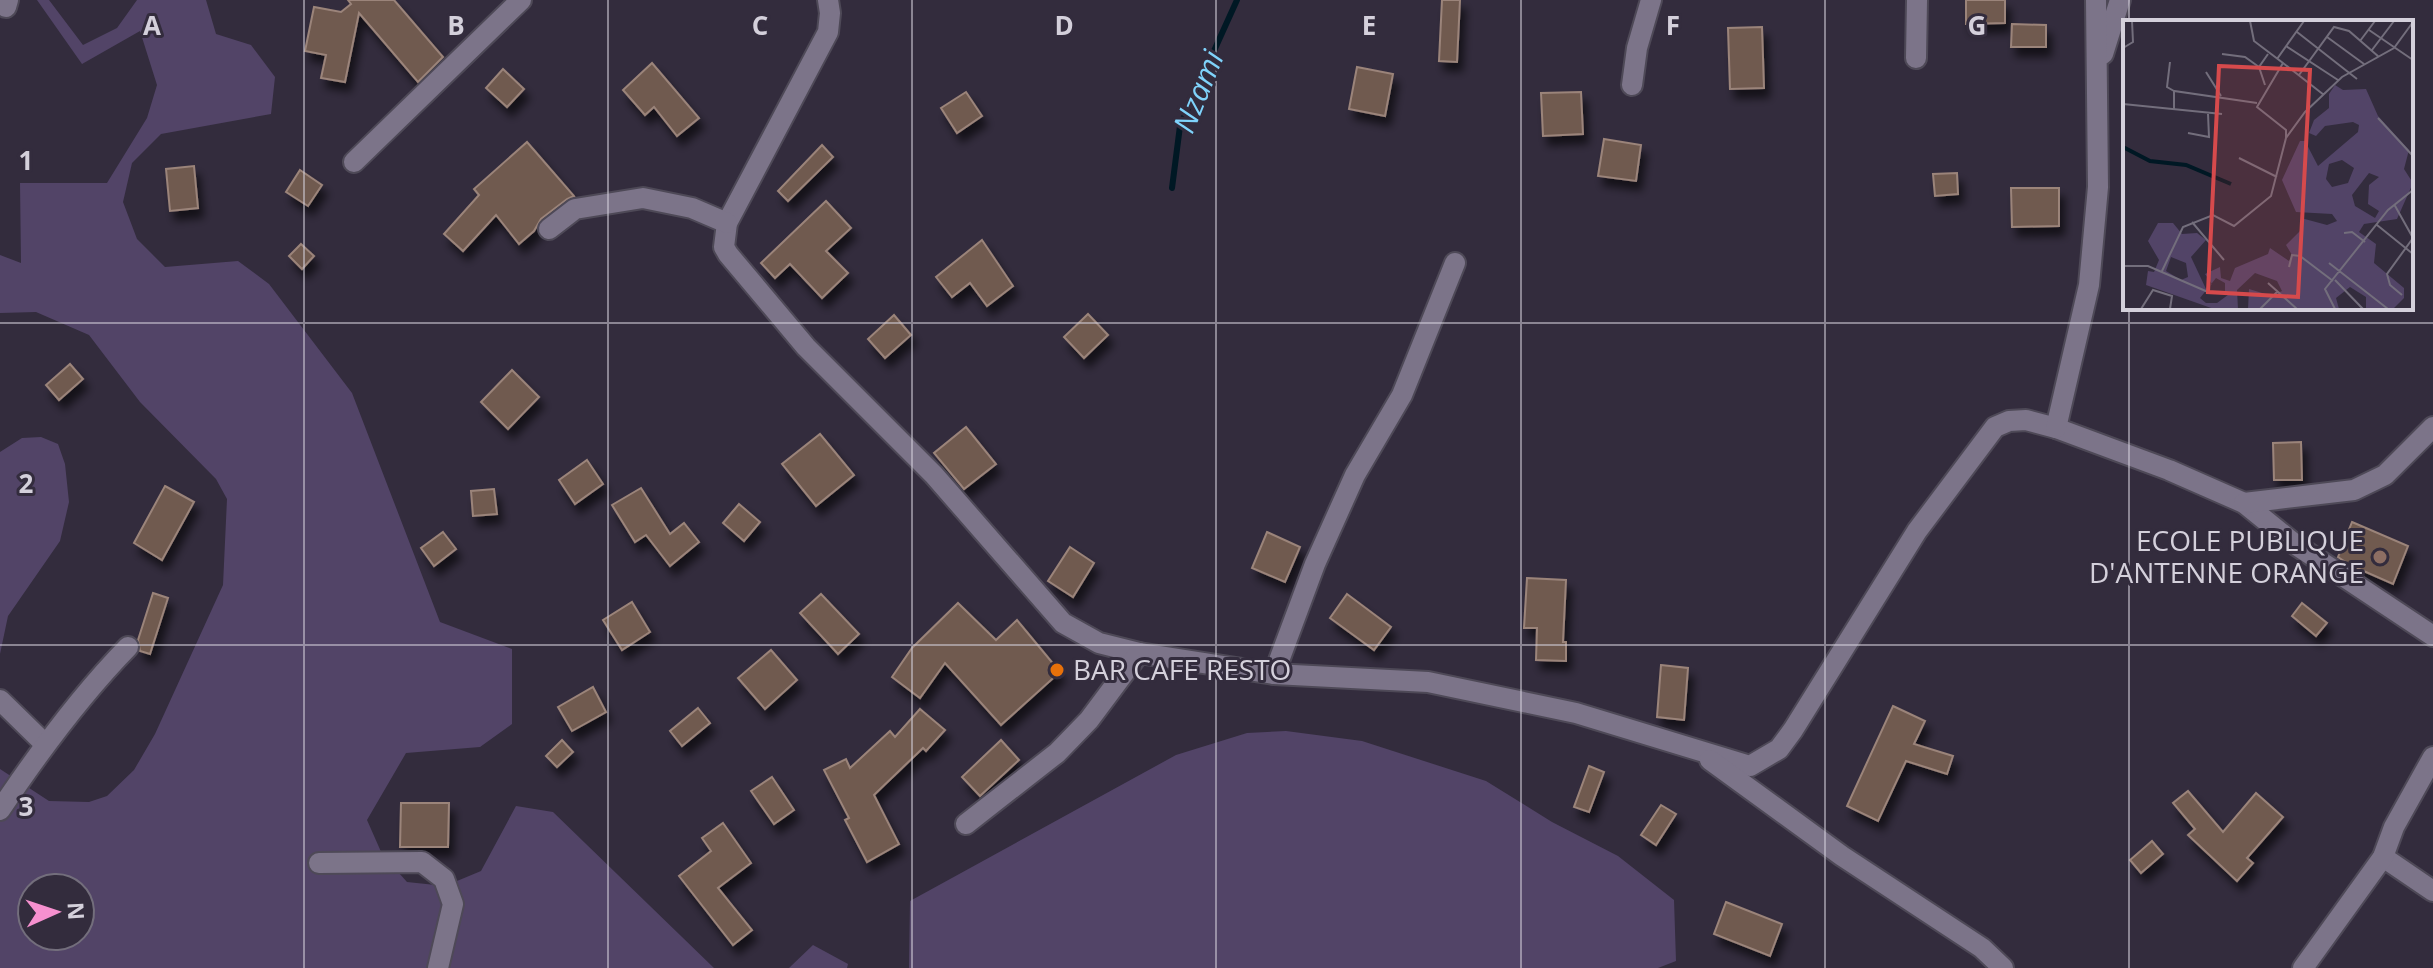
<svg xmlns="http://www.w3.org/2000/svg" width="2433" height="968" font-family="'Open Sans',sans-serif">
<style>
.green{fill:#524467;fill-rule:evenodd}
.lines{fill:none;stroke-linecap:round;stroke-linejoin:round}
.stream{stroke:#001824;stroke-width:6}
.building{fill:#705a50;stroke:#9b847a;stroke-width:2;filter:url(#shadow)}
.minor-casing{stroke:#4e4957;stroke-width:24}
.minor{stroke:#7c7489;stroke-width:20}
.grid{fill:none;stroke:#d4d0db;stroke-width:2;stroke-opacity:0.55}
.education-dot{fill:#8d6e63;stroke:#332c3d;stroke-width:3}
.food-dot{fill:#e8710a;stroke:#332c3d;stroke-width:3}
.labels{text-anchor:middle;stroke-width:6;stroke-linejoin:round;paint-order:stroke}
.poi-label{font-size:28px;fill:#d4d0db;stroke:#332c3d;text-anchor:end}
.water-label{font-size:30px;font-style:italic;fill:#7fd3fb;stroke:#332c3d}
.inset-river{fill:none;stroke:#001824;stroke-width:4}
.inset-road{fill:none;stroke:#736e7c;stroke-width:2}
.view{fill:#d64a4c;fill-opacity:0.15;stroke:#d64a4c;stroke-width:4}
.inset-edge{fill:none;stroke:#d4d0db;stroke-width:4}
.grid-label{font-size:26px;text-anchor:middle;font-weight:bold;fill:#d4d0db;stroke:#332c3d;stroke-width:6;stroke-linejoin:round;paint-order:stroke}
</style>
<defs>
<filter id="shadow"><feDropShadow dx="5" dy="9" stdDeviation="4" flood-color="#0009"/></filter>
</defs>
<rect width="100%" height="100%" fill="#332c3d"/>
<!-- green -->
<g class="green">
<path d="M37,0H49L83,45L117,28L137,0H206L216,34L251,45L275,77L271,114L161,134L132,163L123,202L137,239L165,267L238,261L269,284L352,393L440,622L512,649V724L480,747L406,753L367,820L382,854L407,882L445,886L481,871L516,806L553,812L714,968H0V769L49,801L89,802L107,796L134,770L155,734L223,585L227,499L216,479L140,402L89,335L36,312L0,313V255L21,263L20,183H107L147,118L157,85L140,31L82,64ZM32,888H80V936H32Z"/>
<polygon points="41,437 58,444 65,464 69,502 60,541 8,616 0,654 0,452 22,438"/>
<polygon points="1286,731 1362,741 1486,781 1552,822 1618,856 1674,900 1676,961 1658,968 909,968 910,901 1176,755 1247,733"/>
<polygon points="813,945 848,964 847,968 789,968"/>
</g>
<g class="lines">
<!-- stream -->
<polyline class="stream" points="1172,188 1180,126 1237,0"/>
</g>
<!-- building -->
<g class="building">
<polygon points="348,0 394,0 443,57 418,82 359,13 345,82 321,78 326,55 305,51 314,7 341,12 351,4"/>
<polygon points="1442,0 1460,0 1457,62 1439,61"/>
<polygon points="1966,0 2005,0 2005,23 1966,24"/>
<polygon points="2012,24 2046,25 2046,47 2011,47"/>
<polygon points="1762,27 1764,88 1730,89 1728,28"/>
<polygon points="652,63 699,118 677,136 654,107 645,115 623,90"/>
<polygon points="1357,67 1393,74 1385,116 1349,109"/>
<polygon points="503,69 524,89 507,107 486,88"/>
<polygon points="966,92 982,116 957,133 941,108"/>
<polygon points="1581,92 1583,134 1543,136 1541,93"/>
<polygon points="1604,139 1641,145 1636,181 1598,176"/>
<polygon points="527,142 574,196 567,199 541,219 534,231 519,244 496,215 463,251 444,234 479,195 474,189"/>
<polygon points="822,145 833,157 788,201 778,191"/>
<polygon points="194,166 198,208 170,211 166,169"/>
<polygon points="300,170 322,185 308,206 286,192"/>
<polygon points="1957,173 1958,194 1935,196 1933,174"/>
<polygon points="2011,188 2059,188 2059,226 2012,227"/>
<polygon points="826,201 851,228 826,251 848,273 822,298 790,264 775,278 761,263"/>
<polygon points="982,240 1013,286 987,306 970,283 952,297 936,277"/>
<polygon points="301,244 314,256 302,269 289,256"/>
<polygon points="1088,314 1108,335 1084,358 1064,337"/>
<polygon points="894,315 911,335 885,358 868,339"/>
<polygon points="70,364 83,379 59,400 46,385"/>
<polygon points="512,370 539,397 508,429 481,402"/>
<polygon points="966,427 996,464 964,489 934,453"/>
<polygon points="820,434 854,475 816,506 782,464"/>
<polygon points="2301,442 2302,480 2274,480 2273,443"/>
<polygon points="587,460 603,484 575,504 559,480"/>
<polygon points="165,486 194,502 162,560 134,543"/>
<polygon points="641,488 670,534 684,523 699,542 670,566 646,535 635,542 612,505"/>
<polygon points="494,489 497,514 473,516 471,491"/>
<polygon points="739,504 760,522 744,541 723,523"/>
<polygon points="2352,522 2408,546 2393,584 2350,565 2338,557"/>
<polygon points="443,532 456,549 434,566 421,548"/>
<polygon points="1267,532 1300,547 1285,582 1252,568"/>
<polygon points="1070,547 1094,563 1073,597 1048,581"/>
<polygon points="1527,578 1566,580 1563,642 1566,642 1566,661 1536,660 1537,628 1524,628"/>
<polygon points="153,593 168,598 150,654 140,651 138,640"/>
<polygon points="821,594 859,634 838,654 800,613"/>
<polygon points="1347,594 1391,627 1374,650 1330,618"/>
<polygon points="632,602 650,632 622,650 603,620"/>
<polygon points="958,603 996,640 1017,620 1060,672 1001,725 945,663 920,698 892,677 912,648"/>
<polygon points="2302,603 2327,623 2316,636 2292,616"/>
<polygon points="771,650 797,680 765,709 738,678"/>
<polygon points="1661,665 1688,668 1684,720 1657,717"/>
<polygon points="593,687 606,712 572,731 558,707"/>
<polygon points="1893,706 1925,721 1914,744 1953,756 1947,774 1906,761 1878,821 1847,806"/>
<polygon points="698,708 710,723 682,746 670,731"/>
<polygon points="920,709 945,730 926,751 923,748 874,795 899,844 867,862 845,820 849,818 824,770 846,759 850,768 890,731 895,737"/>
<polygon points="562,740 573,752 557,767 546,756"/>
<polygon points="1001,740 1019,760 980,796 962,777"/>
<polygon points="1589,766 1604,772 1589,812 1574,807"/>
<polygon points="772,777 794,810 774,824 751,791"/>
<polygon points="2188,791 2223,832 2256,793 2283,817 2247,858 2253,863 2237,881 2188,835 2195,829 2173,803"/>
<polygon points="401,803 449,803 448,847 400,847"/>
<polygon points="1661,805 1676,814 1656,845 1641,835"/>
<polygon points="723,823 751,863 718,888 752,930 733,945 679,876 711,851 702,838"/>
<polygon points="2152,841 2163,854 2141,873 2130,860"/>
<polygon points="1726,902 1782,924 1770,956 1714,934"/>
</g>
<g class="lines">
<!-- minor casing -->
<g class="minor-casing">
<g id="minor">
<polyline points="828,0 830,13 828,32 727,223 724,247 728,254 806,347 934,475 1063,623 1099,643 1139,653 1274,674 1428,682 1576,713 1750,766 1779,749 1793,730 1917,531 1995,427 2009,421 2026,420 2056,428 2169,470 2244,503 2296,545 2433,636"/>
<polyline points="6,7 8,0"/>
<polyline points="2103,54 2120,0"/>
<polyline points="1916,58 1917,0"/>
<polyline points="1632,85 1637,48 1651,0"/>
<polyline points="354,162 521,0"/>
<polyline points="549,229 575,209 643,198 692,208 727,223"/>
<polyline points="2056,428 2089,285 2098,187 2096,0"/>
<polyline points="2244,503 2354,490 2385,475 2433,427"/>
<polyline points="1274,674 1315,564 1355,475 1402,395 1455,263"/>
<polyline points="0,700 45,744"/>
<polyline points="1710,760 1842,856 1982,948 2003,968"/>
<path d="M0,810C39,752 80,696 128,647"/>
<polyline points="966,824 1057,753 1089,720 1139,653"/>
<polyline points="2383,857 2433,891"/>
<polyline points="319,863 422,862 444,879 453,904 438,968"/>
<polyline points="2303,968 2383,857 2394,827 2433,757"/>
</g>
</g>
<!-- minor -->
<use href="#minor" class="minor"/>
</g>
<!-- grid -->
<path class="grid" d="M304,0V968M608,0V968M912,0V968M1216,0V968M1521,0V968M1825,0V968M2129,0V22M2129,308V968M0,323H2433M0,645H2433"/>
<!-- markers -->
<circle class="education-dot" cx="2380" cy="557" r="8"/>
<circle class="food-dot" cx="1057" cy="670" r="8"/>
<g class="labels">
<!-- poi labels -->
<g class="poi-label">
<text x="2364" y="551">ECOLE PUBLIQUE<tspan x="2364" dy="32">D'ANTENNE ORANGE</tspan></text>
<text x="1073" y="680" text-anchor="start">BAR CAFE RESTO</text>
</g>
<!-- water labels -->
<g class="water-label">
<text transform="translate(1199 92) rotate(-68)" y="10">Nzami</text>
</g>
</g>
<!-- overview -->
<g transform="translate(2123 20)">
<rect width="290" height="290" fill="#332c3d"/>
<path d="M212,65L220,70L243,69L255,96L286,130L281,149L290,163L274,199L241,204L236,212L253,224L251,243L281,268V278L270,289H243V277L227,267L213,278L216,289H125L126,269L149,276L159,271L154,261L132,253L114,270L115,289H91L23,265L25,251L31,252L36,240L25,221L35,203H50L59,214L74,213L83,220L68,237L83,269L89,264L82,254L97,247L98,258L107,261L112,248L145,234L147,228L166,241L169,235L163,225L178,210V198L204,205L214,201L209,194L173,192L159,160L177,121H182L195,146L235,112L236,105L230,102L202,106L193,116L186,113L191,100L206,88V74ZM219,140L231,148L225,163L209,167L203,159L206,144ZM246,153L256,157L246,165L245,184L256,191L252,198L232,186L229,175ZM48,237L63,243L65,257L58,260L43,251ZM93,258L102,263V271L109,272L94,283H83L77,278Z" fill="#524467" fill-rule="evenodd"/>
<path class="inset-river" d="M0,127L27,141L63,145L108,164"/>
<path class="inset-road" d="M127,1L131,21L160,43L134,87L163,110V118M246,10L290,40M174,12L234,59M204,17L241,44M237,21L252,1M163,26L215,60M0,28L10,22L9,1M249,30L271,1M99,34L122,37L136,47M154,39L181,1M47,42L44,67L51,71M160,43L201,75M83,52L98,76M176,55L211,7L226,11L256,37M142,65L136,47L145,34M0,84L99,94M51,90V71L134,83M255,98L290,136M65,113L86,117L85,94M116,138L154,157M271,184L290,218L264,254L267,265L279,275M69,202L101,240M254,205L290,234M221,213L229,212L242,222M206,243L265,289M0,246H25L85,272M166,247L169,235L177,236L210,261M39,251L60,207L90,195L111,206L148,176L163,118L182,92L219,57L271,28L290,2M212,260L240,289M145,263L174,289M18,289L30,270L49,276L47,289M137,289L154,272M212,289L202,269L265,190L290,170"/>
<path class="view" d="M96,46L187,50L175,277L85,272Z"/>
<rect width="290" height="290" class="inset-edge"/>
</g>
<g class="grid-label">
<text x="152" y="35">A</text>
<text x="456" y="35">B</text>
<text x="760" y="35">C</text>
<text x="1064" y="35">D</text>
<text x="1369" y="35">E</text>
<text x="1673" y="35">F</text>
<text x="1977" y="35">G</text>
<text x="26" y="170">1</text>
<text x="26" y="493">2</text>
<text x="26" y="816">3</text>
</g>
<!-- north arrow -->
<g transform="translate(56 912) rotate(87)"><circle r="38" fill="#332c3d" stroke="#736e7c" stroke-width="2"/>
<path d="M0-6L14 30L0 20L-14 30Z" fill="#f690cf"/>
<text y="-12" font-size="22" font-weight="bold" text-anchor="middle" fill="#d4d0db">N</text>
</g>
</svg>
